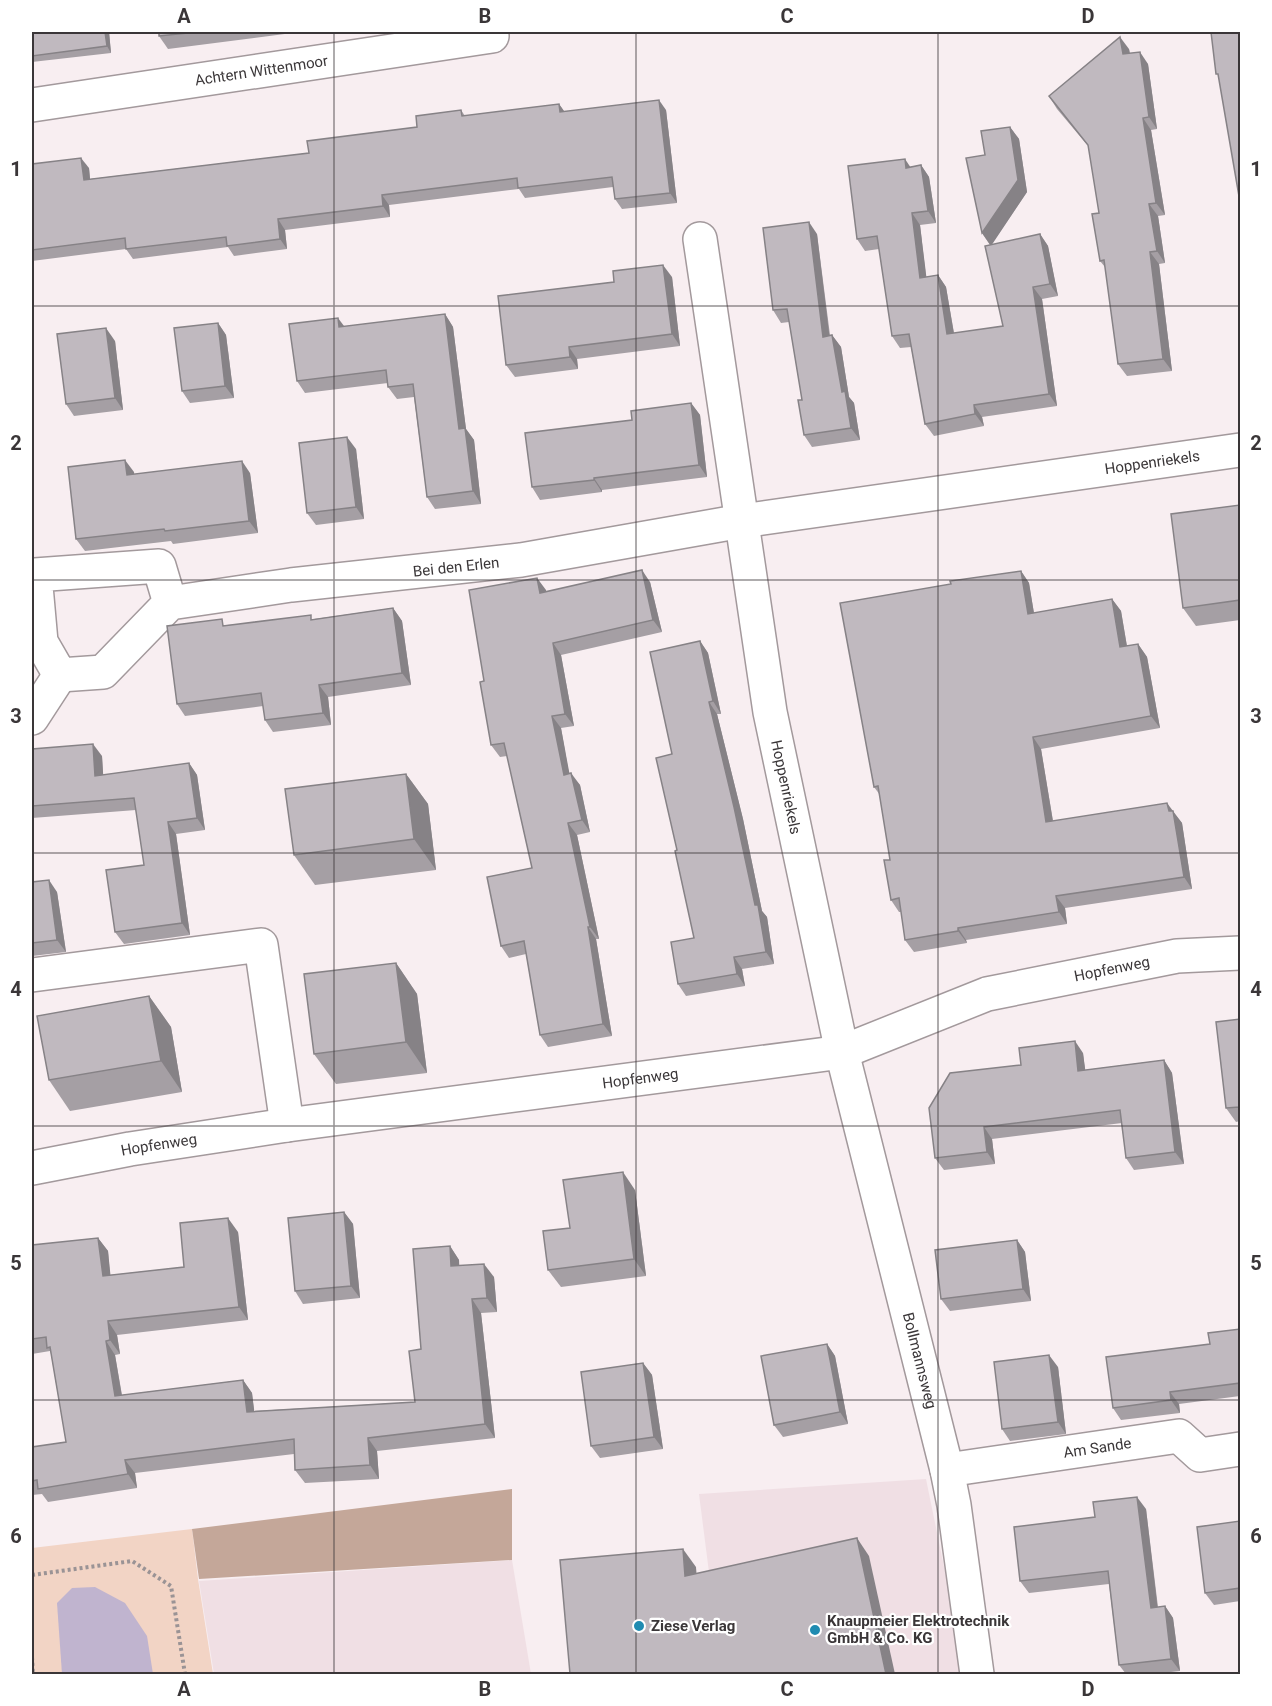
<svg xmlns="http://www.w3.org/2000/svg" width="1272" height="1706" font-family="Roboto,sans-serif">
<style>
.built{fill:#f0dfe4}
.green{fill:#f2d4c5}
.forest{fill:#c4a799}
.water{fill:#c0b4cf}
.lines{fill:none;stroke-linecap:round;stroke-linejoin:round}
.minor-casing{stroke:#a3999c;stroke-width:36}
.path{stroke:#9a9395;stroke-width:4;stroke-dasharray:3 3;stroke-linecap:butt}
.minor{stroke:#fff;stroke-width:33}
.wall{fill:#a59fa4}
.shaded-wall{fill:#868286}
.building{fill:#c0b9bf;stroke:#868286;stroke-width:1.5}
.grid{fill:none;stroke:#3a3638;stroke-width:1.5;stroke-opacity:0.55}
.poi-dot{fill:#1f8bb1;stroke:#fff;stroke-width:2}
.labels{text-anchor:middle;stroke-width:4.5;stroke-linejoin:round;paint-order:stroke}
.street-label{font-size:15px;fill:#3a3638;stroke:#fff}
.poi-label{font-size:15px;font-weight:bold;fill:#3a3638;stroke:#fff;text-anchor:start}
.neatline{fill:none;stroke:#3a3638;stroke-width:2}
.grid-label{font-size:20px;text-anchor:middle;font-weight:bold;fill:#3a3638}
</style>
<rect width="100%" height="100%" fill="#f8eef1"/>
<!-- built -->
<g class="built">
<polygon points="926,1479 966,1674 722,1674 699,1494"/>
<polygon points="512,1560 531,1674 214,1674 199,1581"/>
</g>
<!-- green -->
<polygon class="green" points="192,1529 198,1579 213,1674 32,1674 32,1548"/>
<!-- forest -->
<polygon class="forest" points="512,1489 512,1560 199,1579 192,1529"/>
<!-- water -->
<polygon class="water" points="95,1587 125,1603 147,1636 153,1674 62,1674 57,1603 72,1588"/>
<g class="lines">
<!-- minor casing -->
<g class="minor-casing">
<g id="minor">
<path id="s1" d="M32,105L492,36"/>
<path id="s2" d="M700,239L770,712L842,1052L947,1470L954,1505L977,1674"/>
<path id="s3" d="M170,603L103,672L60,675L41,642L35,575L159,566L170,603L291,585L521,560L742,521L1240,450"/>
<polyline points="32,718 60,675"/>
<polyline points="32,975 261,945 287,1125"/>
<path id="s4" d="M32,1168L130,1149L287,1125L842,1052L987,994L1177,956L1240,953"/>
<path id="s5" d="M947,1470L1179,1436L1200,1455L1240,1449"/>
</g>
</g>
<!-- path -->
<g class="path">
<polyline points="32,1575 132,1561 171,1586 185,1674"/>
<polyline points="32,1657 33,1674"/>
</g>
<!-- minor -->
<use href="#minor" class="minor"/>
</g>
<!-- wall -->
<g class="wall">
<polygon points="32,32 109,32 111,53 32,62"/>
<polygon points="159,32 300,32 168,49 159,36"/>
<polygon points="1129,49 1130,54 1148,64 1157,129 1151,130 1165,215 1158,216 1165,263 1159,264 1172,371 1127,376 1118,364 1105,267 1100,261 1099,213 1089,147 1057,109 1049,96"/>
<polygon points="559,104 564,111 666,110 677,203 622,209 615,199 613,187 525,198 519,189 389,205 390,217 285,230 287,249 234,256 228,247 133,259 126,249 32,261 32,164 89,168 90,179 309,153 417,127 461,110 465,116"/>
<polygon points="1010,127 1019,139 1027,192 991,245 1040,234 1048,246 1058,296 1042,299 1057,406 982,417 984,426 934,436 925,424 911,347 900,348 892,336 879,249 865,251 857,239 910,167 921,165 929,177 936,223 920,225 926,277 938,275 946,287 954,333 1003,326 990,245 982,233 985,155"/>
<polygon points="817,234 830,335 832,335 841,347 849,397 854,403 860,440 812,447 804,435 802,400 789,322 781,323 773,310"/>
<polygon points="672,277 680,346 577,359 578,369 515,377 506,365 614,282"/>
<polygon points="445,314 453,327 466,429 474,440 481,504 435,509 427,497 414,397 397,399 388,387 388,383 305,393 297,381 344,327"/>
<polygon points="218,323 226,335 234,398 190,403 182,391"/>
<polygon points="115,341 123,410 74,416 66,404"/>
<polygon points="691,403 700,415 707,477 602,490 602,492 540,500 532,487 632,420"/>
<polygon points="356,449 364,519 316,525 307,513"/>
<polygon points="134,472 134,474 250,473 258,533 173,544 171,541 85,551 76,539"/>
<polygon points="1240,505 1240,620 1196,626 1183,608"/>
<polygon points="1021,571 1029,583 1034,613 1112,599 1121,611 1127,646 1138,644 1147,657 1160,728 1041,749 1053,821 1172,811 1182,823 1192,889 1065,908 1067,924 966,940 967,943 914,952 905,940 901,912 899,912 891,900 890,860 880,795 874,787 951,584"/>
<polygon points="537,578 546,592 650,582 662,632 561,655 574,726 561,728 569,774 580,785 590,832 577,835 599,939 596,939 612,1036 548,1047 540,1035 526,954 509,958 501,946 532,868 507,756 500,757 491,745 484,681"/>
<polygon points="393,608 402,621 411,685 328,697 331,725 273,732 265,720 263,706 185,716 177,704 227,625 314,619"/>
<polygon points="700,641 708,653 721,714 717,714 743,819 762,911 767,917 774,964 742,969 745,986 686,996 678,984 694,938 672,754"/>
<polygon points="32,749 102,756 103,775 189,763 197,775 205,830 176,834 190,935 124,944 115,932 144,865 136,810 32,818"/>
<polygon points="406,774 428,804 436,870 315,885 294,855"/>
<polygon points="32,882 57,892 66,952 32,956"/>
<polygon points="396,963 417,994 427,1073 336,1084 314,1054"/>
<polygon points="149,996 171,1027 182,1092 70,1111 49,1080"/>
<polygon points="1240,1019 1240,1121 1236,1122 1226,1108"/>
<polygon points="1083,1053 1085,1070 1164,1060 1172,1073 1184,1164 1134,1170 1126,1158 1122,1123 992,1139 995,1164 944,1170 935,1158 1021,1065"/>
<polygon points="635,1190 646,1276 561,1287 548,1270 570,1228"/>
<polygon points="344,1212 353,1224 360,1298 303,1304 295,1291"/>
<polygon points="238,1232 248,1320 117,1335 120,1354 115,1355 122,1395 243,1380 252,1393 254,1411 415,1402 421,1349 450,1246 459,1260 459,1266 494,1277 497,1312 481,1313 495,1438 377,1451 379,1479 305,1483 295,1470 294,1454 135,1473 137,1488 48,1502 42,1494 32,1495 32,1447 66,1442 51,1354 50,1351 32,1354 32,1245 98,1238 108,1251 110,1275 184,1267"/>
<polygon points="1017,1240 1025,1252 1031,1301 950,1311 941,1299"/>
<polygon points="1240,1329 1240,1396 1179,1404 1180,1413 1121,1420 1113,1408 1210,1344"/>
<polygon points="827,1344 835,1356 848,1424 783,1437 774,1425"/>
<polygon points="643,1363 652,1375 663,1449 600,1458 591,1446"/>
<polygon points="1058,1367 1066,1434 1010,1441 1002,1429"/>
<polygon points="1146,1509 1158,1607 1165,1606 1173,1618 1180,1671 1153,1674 1126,1674 1119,1665 1109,1584 1029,1593 1020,1581 1095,1517"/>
<polygon points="1240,1521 1240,1601 1214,1605 1205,1593"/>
</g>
<!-- shaded-wall -->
<g class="shaded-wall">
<polygon points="105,32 109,32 111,53 107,46"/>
<polygon points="1120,37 1129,49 1132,66 1123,54"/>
<polygon points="1140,52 1148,64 1157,129 1149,117"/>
<polygon points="659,100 666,110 677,203 670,193"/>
<polygon points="559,104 566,114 560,112"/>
<polygon points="1143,118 1151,130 1165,215 1156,203"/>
<polygon points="1010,127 1019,139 1027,192 991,246 982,233"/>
<polygon points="81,158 89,168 91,190 84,180"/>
<polygon points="905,159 913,171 906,168"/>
<polygon points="921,165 929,177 936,223 928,211"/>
<polygon points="382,195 389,205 390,217 383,206"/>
<polygon points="1149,204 1158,216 1165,263 1157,251"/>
<polygon points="912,213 920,225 928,290 920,278"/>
<polygon points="278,219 285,230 287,249 280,239"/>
<polygon points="809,222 817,234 831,349 823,337"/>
<polygon points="1040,234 1048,246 1058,296 1050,284"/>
<polygon points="1150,252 1159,264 1172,371 1163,359"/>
<polygon points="663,265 672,277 680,346 672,334"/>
<polygon points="938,275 946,287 956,346 947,334"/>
<polygon points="1033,287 1042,299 1057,406 1049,394"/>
<polygon points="445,314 453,327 466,429 474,440 481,504 473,491 459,429"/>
<polygon points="338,318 347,330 339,327"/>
<polygon points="218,323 226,335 234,398 225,386"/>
<polygon points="106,328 115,341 123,410 115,398"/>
<polygon points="832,335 841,347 849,397 854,403 860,440 851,428 842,392"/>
<polygon points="569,347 577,359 578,369 570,357"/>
<polygon points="691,403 700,415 707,477 699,465"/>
<polygon points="974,405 982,417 984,426 975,414"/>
<polygon points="347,437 356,449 364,519 356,507"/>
<polygon points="125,460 134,472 136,487 127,475"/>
<polygon points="242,461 250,473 258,533 249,521"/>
<polygon points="594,478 602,490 602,492 594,480"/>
<polygon points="642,570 650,582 662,632 653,620"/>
<polygon points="1021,571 1029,583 1036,626 1028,614"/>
<polygon points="537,578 546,590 548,605 540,593"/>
<polygon points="1112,599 1121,611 1129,659 1120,647"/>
<polygon points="393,608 402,621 411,685 402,673"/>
<polygon points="700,641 708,653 721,714 713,701"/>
<polygon points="553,643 561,655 574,726 565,714"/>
<polygon points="1138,644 1147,657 1160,728 1151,716"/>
<polygon points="319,685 328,697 331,725 323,713"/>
<polygon points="709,702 717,714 743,819 762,911 767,917 774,964 766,952"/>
<polygon points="552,716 561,728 572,787 564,775"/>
<polygon points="1033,737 1041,749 1055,834 1046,822"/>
<polygon points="93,744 102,756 104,788 95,776"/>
<polygon points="189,763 197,775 205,830 197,818"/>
<polygon points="571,773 580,785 590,832 582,820"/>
<polygon points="406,774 428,804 436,870 414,839"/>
<polygon points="1167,803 1182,823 1192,889 1184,877"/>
<polygon points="168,822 176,834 190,935 182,923"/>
<polygon points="568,823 577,835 599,939 590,927"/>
<polygon points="49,880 57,892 66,952 57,940"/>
<polygon points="1056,896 1065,908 1067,924 1059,912"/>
<polygon points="588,927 596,939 612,1036 603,1024"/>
<polygon points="958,928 966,940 967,943 958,931"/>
<polygon points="734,957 742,969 745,986 737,974"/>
<polygon points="396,963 417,994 427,1073 406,1042"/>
<polygon points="149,996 171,1027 182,1092 161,1061"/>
<polygon points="1075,1041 1083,1053 1087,1083 1078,1071"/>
<polygon points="1164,1060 1172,1073 1184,1164 1175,1152"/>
<polygon points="984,1127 992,1139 995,1164 987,1152"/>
<polygon points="623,1172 635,1190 646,1276 634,1259"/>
<polygon points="344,1212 353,1224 360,1298 351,1286"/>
<polygon points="228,1218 238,1232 248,1320 239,1307"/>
<polygon points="98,1238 108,1251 112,1290 103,1276"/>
<polygon points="1017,1240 1025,1252 1031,1301 1023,1289"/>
<polygon points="450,1246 459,1260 460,1280 451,1266"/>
<polygon points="484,1264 494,1277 497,1312 487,1298"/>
<polygon points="472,1299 481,1313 495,1438 485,1424"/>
<polygon points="108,1321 117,1335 120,1354 110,1340"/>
<polygon points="106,1341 115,1355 124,1409 115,1396"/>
<polygon points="827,1344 835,1356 848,1424 840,1412"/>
<polygon points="1049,1355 1058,1367 1066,1434 1058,1422"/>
<polygon points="643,1363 652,1375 663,1449 654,1437"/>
<polygon points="243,1380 252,1393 256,1425 247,1412"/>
<polygon points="1170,1392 1179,1404 1180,1413 1171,1400"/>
<polygon points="368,1438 377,1451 379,1479 370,1465"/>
<polygon points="125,1460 135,1473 137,1488 128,1474"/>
<polygon points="1137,1497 1146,1509 1159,1620 1151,1608"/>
<polygon points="857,1538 869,1556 895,1674 886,1674"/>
<polygon points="683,1549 696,1567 698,1594 685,1576"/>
<polygon points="1165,1606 1173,1618 1180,1671 1171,1659"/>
</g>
<!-- building -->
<g class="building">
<polygon points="32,32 105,32 107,46 32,56"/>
<polygon points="159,32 198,32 159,36"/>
<polygon points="1211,32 1240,32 1240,202 1218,74 1216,74"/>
<polygon points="1120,37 1123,54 1140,52 1149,117 1143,118 1156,203 1149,204 1157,251 1150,252 1163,359 1118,364 1104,260 1100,261 1092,214 1099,213 1088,145 1049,96"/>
<polygon points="659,100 670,193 615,199 612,177 518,188 517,178 382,195 383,206 278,219 280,239 227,246 226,237 126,249 125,238 32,250 32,164 81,158 84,180 309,153 307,141 417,127 416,116 461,110 462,116 559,104 560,112"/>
<polygon points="1010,127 1018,180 982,233 966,158 985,155 981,131"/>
<polygon points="905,159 906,168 921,165 928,211 912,213 920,278 938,275 947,334 1003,326 985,246 1040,234 1050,284 1033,287 1049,394 974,405 975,414 925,424 909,334 892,336 877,236 857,239 848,166"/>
<polygon points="809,222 823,337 832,335 842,392 845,391 851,428 804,435 798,400 802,400 787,309 773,310 763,228"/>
<polygon points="663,265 672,334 569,347 570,357 506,365 498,296 614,282 613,271"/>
<polygon points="445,314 459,429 465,428 473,491 427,497 413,384 388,387 386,370 297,381 289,324 338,318 339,327"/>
<polygon points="218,323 225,386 182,391 174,328"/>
<polygon points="106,328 115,398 66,404 57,334"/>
<polygon points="691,403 699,465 594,478 594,480 532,487 525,433 632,420 631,411"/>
<polygon points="347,437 356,507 307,513 299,443"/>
<polygon points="125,460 127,475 242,461 249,521 165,531 164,529 76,539 68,467"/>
<polygon points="1240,505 1240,600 1183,608 1171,514"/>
<polygon points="642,570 653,620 553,643 565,714 552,716 564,775 571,773 582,820 568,823 590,927 588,927 603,1024 540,1035 524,941 501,946 487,877 532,868 504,743 491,745 480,682 484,681 469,590 537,578 540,593"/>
<polygon points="1021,571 1028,614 1112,599 1120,647 1138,644 1151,716 1033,737 1046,822 1167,803 1169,811 1173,811 1184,877 1056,896 1059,912 958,928 958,931 905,940 899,898 891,900 884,860 890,860 878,786 874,787 840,603 951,584 950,581"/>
<polygon points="393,608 402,673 319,685 323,713 265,720 261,693 177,704 167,626 222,619 223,626 311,615 311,620"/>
<polygon points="700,641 713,701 709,702 734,807 755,905 758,905 766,952 734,957 737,974 678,984 671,942 694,938 675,851 677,850 656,758 672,754 650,652"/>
<polygon points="93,744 95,776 189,763 197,818 168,822 182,923 115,932 106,870 144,865 134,798 32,806 32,749"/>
<polygon points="406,774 414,839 294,855 285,789"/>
<polygon points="49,880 57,940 32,943 32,882"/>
<polygon points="396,963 406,1042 314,1054 304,974"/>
<polygon points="149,996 161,1061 49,1080 37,1016"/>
<polygon points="1240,1019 1240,1121 1239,1107 1226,1108 1216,1022"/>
<polygon points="1075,1041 1078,1071 1164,1060 1175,1152 1126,1158 1120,1110 984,1127 987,1152 935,1158 929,1108 950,1073 1021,1065 1019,1048"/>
<polygon points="623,1172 634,1259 548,1270 543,1231 570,1228 563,1180"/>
<polygon points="344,1212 351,1286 295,1291 288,1218"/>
<polygon points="228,1218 239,1307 108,1321 110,1340 106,1341 115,1396 243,1380 247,1412 415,1402 409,1351 421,1349 413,1249 450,1246 451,1266 484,1264 487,1298 472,1299 485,1424 368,1438 370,1465 295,1470 294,1439 125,1460 128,1474 38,1489 37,1480 32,1481 32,1447 66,1442 50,1347 47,1348 46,1337 32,1339 32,1245 98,1238 103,1276 184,1267 180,1223"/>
<polygon points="1017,1240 1023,1289 941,1299 935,1250"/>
<polygon points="1240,1329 1240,1383 1170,1392 1171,1400 1113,1408 1106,1357 1210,1344 1208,1333"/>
<polygon points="827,1344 840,1412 774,1425 761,1356"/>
<polygon points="1049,1355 1058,1422 1002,1429 994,1362"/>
<polygon points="643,1363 654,1437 591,1446 581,1372"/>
<polygon points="1137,1497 1151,1608 1165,1606 1171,1659 1119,1665 1108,1571 1020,1581 1014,1527 1095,1517 1093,1502"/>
<polygon points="1240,1521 1240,1588 1205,1593 1197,1527"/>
<polygon points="857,1538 886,1674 570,1674 560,1560 683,1549 685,1576"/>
</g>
<!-- grid -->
<path class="grid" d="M334,32V1674M636,32V1674M938,32V1674M32,306H1240M32,580H1240M32,853H1240M32,1126H1240M32,1400H1240"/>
<!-- markers -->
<g class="poi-dot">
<circle cx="639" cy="1626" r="6"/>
<circle cx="815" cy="1630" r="6"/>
</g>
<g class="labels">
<!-- street labels -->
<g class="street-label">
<text dy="5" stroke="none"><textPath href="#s1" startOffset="232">Achtern Wittenmoor</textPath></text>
<text dy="5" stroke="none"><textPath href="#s3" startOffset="1400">Hoppenriekels</textPath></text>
<text dy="5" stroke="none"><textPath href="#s3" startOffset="696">Bei den Erlen</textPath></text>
<text dy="5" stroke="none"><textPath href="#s2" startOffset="555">Hoppenriekels</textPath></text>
<text dy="5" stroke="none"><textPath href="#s4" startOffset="1102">Hopfenweg</textPath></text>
<text dy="5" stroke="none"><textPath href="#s4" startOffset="615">Hopfenweg</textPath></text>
<text dy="5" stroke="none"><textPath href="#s4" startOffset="129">Hopfenweg</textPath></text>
<text dy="5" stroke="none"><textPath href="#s2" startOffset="1144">Bollmannsweg</textPath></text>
<text dy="5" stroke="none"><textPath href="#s5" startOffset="152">Am Sande</textPath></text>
</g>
<!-- poi labels -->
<g class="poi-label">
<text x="827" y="1626">Knaupmeier Elektrotechnik<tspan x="827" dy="17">GmbH &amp; Co. KG</tspan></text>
<text x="651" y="1631">Ziese Verlag</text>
</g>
</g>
<!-- border -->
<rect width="1272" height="1706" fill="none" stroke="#ffffff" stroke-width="66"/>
<rect x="33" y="33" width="1206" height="1640" class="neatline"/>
<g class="grid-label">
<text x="184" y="23">A</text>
<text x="485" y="23">B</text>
<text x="787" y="23">C</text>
<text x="1088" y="23">D</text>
<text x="16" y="176">1</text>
<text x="1256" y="176">1</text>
<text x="16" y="450">2</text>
<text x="1256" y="450">2</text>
<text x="16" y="723">3</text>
<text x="1256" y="723">3</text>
<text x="16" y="996">4</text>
<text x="1256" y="996">4</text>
<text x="16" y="1270">5</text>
<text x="1256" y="1270">5</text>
<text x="16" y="1543">6</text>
<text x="1256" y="1543">6</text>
<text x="184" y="1696">A</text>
<text x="485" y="1696">B</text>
<text x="787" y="1696">C</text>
<text x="1088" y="1696">D</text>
</g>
</svg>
